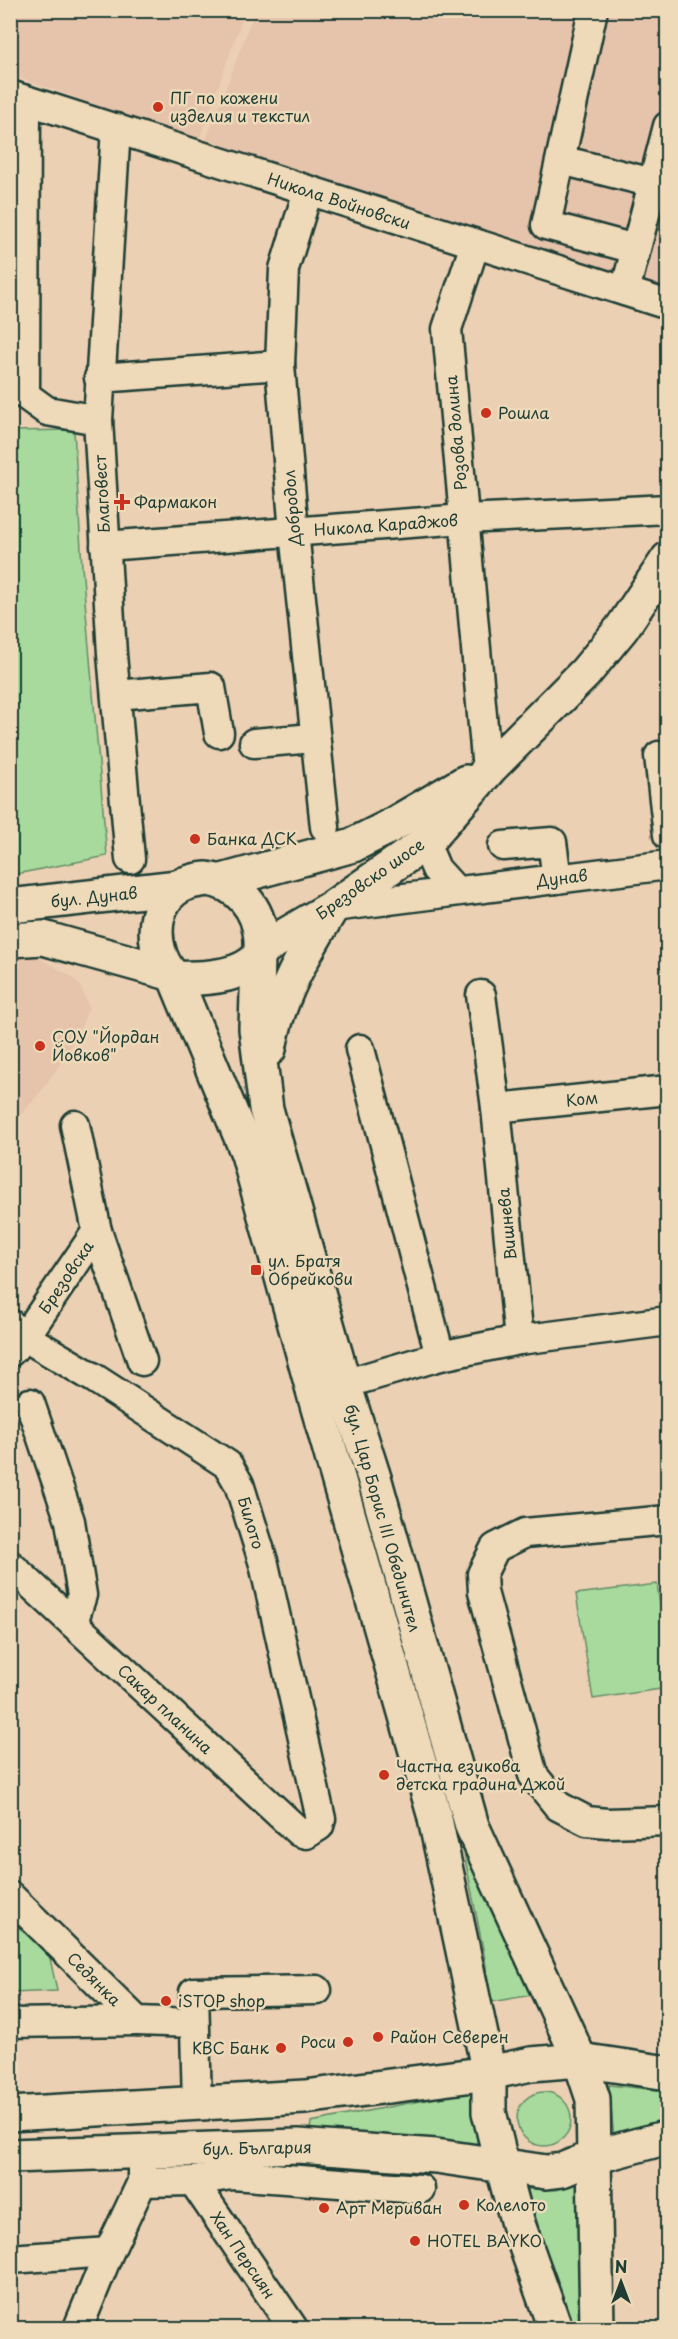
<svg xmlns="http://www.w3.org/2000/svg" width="678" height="2339" font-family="'Playpen Sans',sans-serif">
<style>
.built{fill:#e6c3ab}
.green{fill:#a7da9c;stroke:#638c68;stroke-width:1.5}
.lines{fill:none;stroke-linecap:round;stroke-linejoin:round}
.minor-casing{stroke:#1f3d34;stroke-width:33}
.major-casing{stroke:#1f3d34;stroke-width:38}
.minor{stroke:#eed9b8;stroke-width:28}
.major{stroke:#eed9b8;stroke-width:33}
.poi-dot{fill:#c8321e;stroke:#eed9b8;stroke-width:2}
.labels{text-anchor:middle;stroke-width:5;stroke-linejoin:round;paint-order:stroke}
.poi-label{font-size:16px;fill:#1f3d34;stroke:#eed9b8;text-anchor:start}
.street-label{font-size:16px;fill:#1f3d34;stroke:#eed9b8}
</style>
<rect width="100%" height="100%" fill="#ecd0b3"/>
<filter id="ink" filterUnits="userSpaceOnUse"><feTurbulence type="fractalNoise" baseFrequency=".0167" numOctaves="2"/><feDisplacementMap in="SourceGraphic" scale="12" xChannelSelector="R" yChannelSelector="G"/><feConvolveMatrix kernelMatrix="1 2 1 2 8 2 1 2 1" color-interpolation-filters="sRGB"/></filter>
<g filter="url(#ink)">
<!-- built -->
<g class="built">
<polygon points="11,10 245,10 245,11 199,140 11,75"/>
<polygon points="255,11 667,11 667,295 206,140"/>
<polygon points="28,952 71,976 81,987 89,1008 78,1033 63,1060 42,1090 11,1127 11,954"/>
</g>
<!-- green -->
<g class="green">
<polygon points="74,430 82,566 107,856 11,875 10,431"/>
<polygon points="657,1584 667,1656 667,1688 593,1699 576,1594"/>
<polygon points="458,1823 533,1995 491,2002 485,1959"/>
<polygon points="10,1920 16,1920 48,1949 57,1991 11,1993"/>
<polygon points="609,2085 667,2091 667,2121 614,2139"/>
<polygon points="471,2091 478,2149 310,2130 311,2122"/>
<circle cx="544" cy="2119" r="27"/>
<polygon points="583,2183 581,2328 570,2328 527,2189 556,2190"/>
</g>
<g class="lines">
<!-- minor casing -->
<g class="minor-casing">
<g id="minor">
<polyline points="593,10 546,225 635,249"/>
<polyline points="10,95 668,305"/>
<polyline points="26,100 25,395 47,411 98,420"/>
<polyline points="116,128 98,420 112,654 130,859"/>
<polyline points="577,164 653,183"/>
<polyline points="308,191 284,269 280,365 294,532 325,827"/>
<polyline points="475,244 447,329 487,770"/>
<polyline points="625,291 668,126"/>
<polyline points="99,378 280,365"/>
<polyline points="105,546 464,519 668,509"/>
<polyline points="116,695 211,687 219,733"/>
<polyline points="254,743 314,738"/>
<polyline points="659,756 668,835"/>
<polyline points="425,843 436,869 456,891"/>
<polyline points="503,846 552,842 557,879"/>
<polyline points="333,907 668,865"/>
<polyline points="481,995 496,1108 519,1340"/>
<polyline points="360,1049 440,1356"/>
<polyline points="496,1108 668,1090"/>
<polyline points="97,1231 142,1361"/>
<polyline points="10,1324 25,1337 94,1378 228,1465 239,1484 264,1564 321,1819 319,1826 306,1834 299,1832 10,1565"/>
<polyline points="10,1352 25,1337 97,1231 75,1125"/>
<polyline points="344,1384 440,1356 519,1340 668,1321"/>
<polyline points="30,1403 70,1521 82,1595 73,1623"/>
<polyline points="668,1520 525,1533 495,1548 482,1574 483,1592 533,1775 558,1806 587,1821 607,1823 668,1821"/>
<polyline points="10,1896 137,2021 194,2023"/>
<polyline points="10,2023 137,2021"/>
<polyline points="197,2104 194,1992 317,1990"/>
<polyline points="193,2181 293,2328"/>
<polyline points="142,2182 193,2181 232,2175 420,2189"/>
<polyline points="10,2259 109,2252"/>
<polyline points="78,2328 109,2252 142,2182 142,2164"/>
</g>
</g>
<!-- major casing -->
<g class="major-casing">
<g id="major">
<path d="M207,879C238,883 259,908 261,939C261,945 262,952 258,957C241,978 199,979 175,978C150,955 148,905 180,886C189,881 198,880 207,879Z"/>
<polyline points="222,881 353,845 387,828 466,782"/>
<polyline points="10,906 178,887"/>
<polyline points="10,940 43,938 169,973"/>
<polyline points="262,949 333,907 425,843 491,767 585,673 622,628 668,559"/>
<polyline points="258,957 256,1029 266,1109 344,1384 375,1481 472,1826 580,2060 593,2099 597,2328"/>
<polyline points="175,978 248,1154 316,1401 434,1814 489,2073 489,2112 502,2165 518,2224 555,2328"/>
<path d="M269,1049C278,997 303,956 330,911"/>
<polyline points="10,2114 305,2097 489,2073 531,2064 580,2060 668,2073"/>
<polyline points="10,2156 298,2146 436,2156 546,2172 562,2170 594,2157 668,2137"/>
</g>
</g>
<!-- minor -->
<use href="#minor" class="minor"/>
<!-- major -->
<use href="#major" class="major"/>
</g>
</g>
<!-- markers -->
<g class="poi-dot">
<circle cx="158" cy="107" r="6"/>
<circle cx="486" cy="413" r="6"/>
<path d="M119 493h6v6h6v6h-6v6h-6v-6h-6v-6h6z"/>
<circle cx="195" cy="839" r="6"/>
<circle cx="40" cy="1046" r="6"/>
<rect x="250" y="1264" width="12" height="12" rx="3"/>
<circle cx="384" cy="1775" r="6"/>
<circle cx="166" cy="2001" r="6"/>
<circle cx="378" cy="2037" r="6"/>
<circle cx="348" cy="2042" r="6"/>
<circle cx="281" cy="2048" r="6"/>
<circle cx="464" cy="2205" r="6"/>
<circle cx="324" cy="2208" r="6"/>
<circle cx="415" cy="2241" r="6"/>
</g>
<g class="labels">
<!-- poi labels -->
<g class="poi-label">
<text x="170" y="104">ПГ по кожени<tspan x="170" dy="18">изделия и текстил</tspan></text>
<text x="498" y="419">Рошла</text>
<text x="134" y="508">Фармакон</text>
<text x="207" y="845">Банка ДСК</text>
<text x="52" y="1043">СОУ "Йордан<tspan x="52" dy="18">Йовков"</tspan></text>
<text x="268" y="1267">ул. Братя<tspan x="268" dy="18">Обрейкови</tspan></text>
<text x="396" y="1772">Частна езикова<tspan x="396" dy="18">детска градина Джой</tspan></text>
<text x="178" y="2007">iSTOP shop</text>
<text x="390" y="2043">Район Северен</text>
<text x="336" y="2048" text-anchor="end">Роси</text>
<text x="269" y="2054" text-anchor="end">КВС Банк</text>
<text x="476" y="2211">Колелото</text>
<text x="336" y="2214">Арт Мериван</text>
<text x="427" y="2247">HOTEL BAYKO</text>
</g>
<!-- street labels -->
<g class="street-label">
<text transform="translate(339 201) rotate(18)" y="6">Никола Войновски</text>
<text transform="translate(456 433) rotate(-95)" y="6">Розова долина</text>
<text transform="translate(102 494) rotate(-93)" y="6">Благовест</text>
<text transform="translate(292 508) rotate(-95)" y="6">Добродол</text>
<text transform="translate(386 525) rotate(-4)" y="6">Никола Караджов</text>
<text transform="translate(562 878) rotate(-7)" y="6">Дунав</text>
<text transform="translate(370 879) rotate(-35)" y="6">Брезовско шосе</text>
<text transform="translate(94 897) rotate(-6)" y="6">бул. Дунав</text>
<text transform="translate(582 1099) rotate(-6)" y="6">Ком</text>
<text transform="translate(507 1224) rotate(-96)" y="6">Вишнева</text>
<text transform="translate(66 1277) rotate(-56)" y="6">Брезовска</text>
<text transform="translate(383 1518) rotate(74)" y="6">бул. Цар Борис III Обединител</text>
<text transform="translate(251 1523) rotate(73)" y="6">Билото</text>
<text transform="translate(165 1709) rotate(43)" y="6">Сакар планина</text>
<text transform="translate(94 1979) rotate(45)" y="6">Седянка</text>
<text transform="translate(257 2148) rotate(-1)" y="6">бул. България</text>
<text transform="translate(243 2255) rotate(56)" y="6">Хан Персиян</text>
</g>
</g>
<!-- margin -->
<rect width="678" height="2339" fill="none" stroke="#eed9b8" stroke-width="36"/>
<rect x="18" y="18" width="642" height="2303" fill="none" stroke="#1f3d34" stroke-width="2" filter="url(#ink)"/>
<!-- north arrow -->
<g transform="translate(621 2282)" stroke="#eed9b8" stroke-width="4.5" paint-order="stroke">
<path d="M0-4.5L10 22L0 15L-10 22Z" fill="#1f3d34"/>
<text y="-9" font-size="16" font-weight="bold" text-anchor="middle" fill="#1f3d34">N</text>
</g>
</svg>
